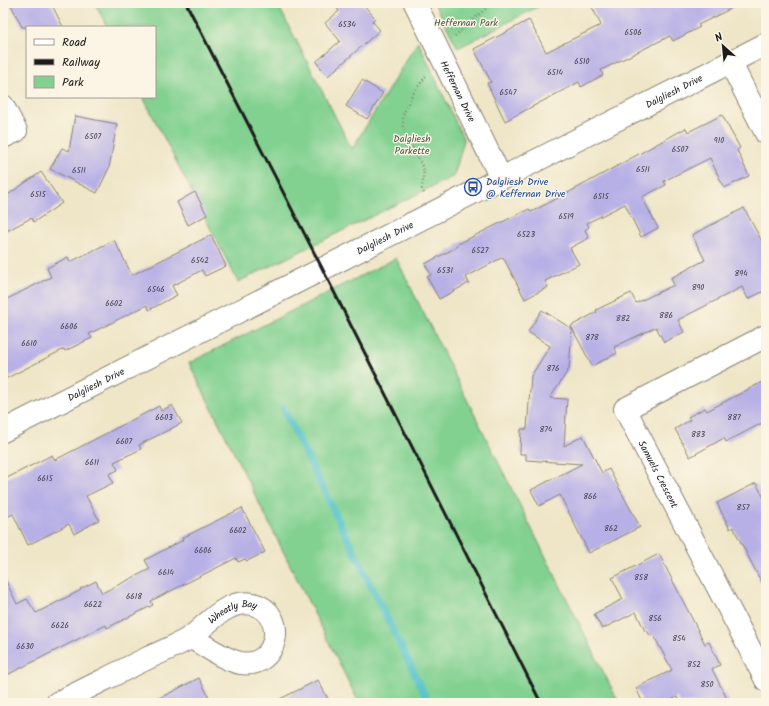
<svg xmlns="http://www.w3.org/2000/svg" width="769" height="706" font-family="Kalam,sans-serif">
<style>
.green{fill:#82d191;stroke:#4f7656}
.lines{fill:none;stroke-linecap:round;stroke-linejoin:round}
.stream{stroke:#56c4ca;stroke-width:7}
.building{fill:#b7b0e6}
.minor-casing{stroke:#868172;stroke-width:24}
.path{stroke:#868172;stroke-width:2.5;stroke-dasharray:1 3;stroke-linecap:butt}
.minor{stroke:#fff;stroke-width:22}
.rail{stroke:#1c1c1c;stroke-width:3}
.labels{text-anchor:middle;stroke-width:3;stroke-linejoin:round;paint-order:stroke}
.number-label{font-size:8px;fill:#43414e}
.park-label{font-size:10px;fill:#405b45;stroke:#fcf5e5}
.street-label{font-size:10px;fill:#1c1c1c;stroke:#fcf5e5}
.transit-label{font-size:10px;fill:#164399;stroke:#fcf5e5;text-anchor:start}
</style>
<rect width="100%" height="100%" fill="#fcf5e5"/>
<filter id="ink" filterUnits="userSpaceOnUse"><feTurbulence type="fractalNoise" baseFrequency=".025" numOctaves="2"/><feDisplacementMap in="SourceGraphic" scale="8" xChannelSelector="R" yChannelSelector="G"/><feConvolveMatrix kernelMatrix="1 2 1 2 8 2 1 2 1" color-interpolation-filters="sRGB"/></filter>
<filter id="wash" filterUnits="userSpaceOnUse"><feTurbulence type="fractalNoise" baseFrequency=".012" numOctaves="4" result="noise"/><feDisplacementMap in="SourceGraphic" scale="16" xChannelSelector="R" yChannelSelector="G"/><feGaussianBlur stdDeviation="0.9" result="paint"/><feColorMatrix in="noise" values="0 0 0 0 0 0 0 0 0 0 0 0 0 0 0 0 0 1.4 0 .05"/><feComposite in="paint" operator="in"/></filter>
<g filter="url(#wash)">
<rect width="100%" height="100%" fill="#efe6c8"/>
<!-- green -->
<g class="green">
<polygon points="95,3 277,3 352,149 418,41 464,140 454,176 238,282 143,97 155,97 155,27 107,27"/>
<polygon points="440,3 545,3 458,48 435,5"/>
<polygon points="396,258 619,703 359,703 189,363"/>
</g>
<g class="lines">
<!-- stream -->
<polyline class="stream" points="283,408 429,703"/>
</g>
<g id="blocks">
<!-- building -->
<g class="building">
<polygon points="10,3 51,3 63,27 22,27"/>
<polygon points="332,3 362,3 375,18 372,21 380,30 328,76 316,62 340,41 325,23 339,11"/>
<polygon points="590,3 742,3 698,25 700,27 673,41 670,36 601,70 603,75 581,87 579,82 505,121 487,83 491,82 474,49 529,20 546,52 601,25"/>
<polygon points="362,80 383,93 367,119 346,106"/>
<polygon points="722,115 740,148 737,150 749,176 724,188 710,158 664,181 666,185 642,197 658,228 641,237 625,204 587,223 589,227 585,230 589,238 570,248 579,264 545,281 548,287 525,299 503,257 466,277 469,283 439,299 427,277 431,275 425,264 457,247 456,245 490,228 529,209 531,212 577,188 686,128 688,132"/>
<polygon points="75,116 117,124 109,168 97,193 50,169 62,148 69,151"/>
<polygon points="41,172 62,203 34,222 31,218 3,233 3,198"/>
<polygon points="195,192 207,215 188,225 177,202"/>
<polygon points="744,208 766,249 766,290 748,299 742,287 678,320 684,332 664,342 656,327 614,347 617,353 592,366 571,326 597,312 596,310 631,293 636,303 674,285 671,278 705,260 692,235"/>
<polygon points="211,235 226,266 205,276 202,270 172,286 177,295 149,310 147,305 89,334 92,338 65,351 64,349 3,380 3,301 51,277 47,268 68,257 70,262 114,240 132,275"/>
<polygon points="542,310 572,329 569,369 550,398 567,399 564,446 583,436 602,473 609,469 640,527 589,553 560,495 539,506 531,490 582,464 526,460 526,454 520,454 521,429 527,429 531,376 550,346 528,332"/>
<polygon points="766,380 766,421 726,442 724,438 690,457 675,429 690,420 688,417 705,408 707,411"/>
<polygon points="172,405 182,423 139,445 141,449 114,462 118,470 109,474 113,483 86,496 99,520 74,534 69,524 28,545 13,514 3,519 3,480 52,455 55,460 159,406 161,411"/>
<polygon points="756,483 766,502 766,591 733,527 730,529 717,503"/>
<polygon points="242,508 265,552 247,561 245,559 238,562 236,558 151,601 153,605 107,628 106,625 3,677 3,575 17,604 27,599 36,613 81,590 80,589 96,581 102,593 150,569 145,560 183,540 182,538"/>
<polygon points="659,554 705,644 709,642 720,665 712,669 729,703 680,703 677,697 665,703 643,703 636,688 672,670 653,634 650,636 647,630 645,631 636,612 602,629 594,614 623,599 612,578"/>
<polygon points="199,678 212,703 150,703"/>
<polygon points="318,680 330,703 272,703"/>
</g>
</g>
</g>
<g filter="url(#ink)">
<use href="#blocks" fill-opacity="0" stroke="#868172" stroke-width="1"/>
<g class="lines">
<!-- minor casing -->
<g class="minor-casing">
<g id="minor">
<path id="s1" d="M415,3L501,178"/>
<polyline points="730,62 766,133"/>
<polyline points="3,106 16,131 3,137"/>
<path id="s2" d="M766,336L625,409L766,680"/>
<path id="s3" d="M3,431L766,44"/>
<path id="s4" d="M57,703C88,688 119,672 150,657C163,651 179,645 191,637C209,623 227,599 253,604C289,613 278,669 241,663C226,661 204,645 190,637"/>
</g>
</g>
<!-- path -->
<g class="path">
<polyline points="455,36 492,3"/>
<polyline points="424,193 422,189 424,170 403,129 403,115 412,95 426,76"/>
</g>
<!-- minor -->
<use href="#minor" class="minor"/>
<!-- rail -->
<polyline class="rail" points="186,3 322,268 541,703"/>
</g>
</g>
<!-- icons -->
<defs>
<g id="bus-ring" transform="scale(0.9)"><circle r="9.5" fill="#fcf5e5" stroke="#1a4fb4" stroke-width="1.5"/><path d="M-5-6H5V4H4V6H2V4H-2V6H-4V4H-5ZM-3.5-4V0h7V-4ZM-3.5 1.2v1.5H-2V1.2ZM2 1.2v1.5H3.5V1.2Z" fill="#1a4fb4"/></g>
</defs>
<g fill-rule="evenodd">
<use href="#bus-ring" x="473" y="187"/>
</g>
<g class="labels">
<!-- number labels -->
<g class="number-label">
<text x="347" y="27">6534</text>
<text x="633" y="35">6506</text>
<text x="582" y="64">6510</text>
<text x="555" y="75">6514</text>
<text x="508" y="95">6547</text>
<text x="93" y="139">6507</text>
<text x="719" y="143">910</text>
<text x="680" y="152">6507</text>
<text x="643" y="172">6511</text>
<text x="79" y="173">6511</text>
<text x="38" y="197">6515</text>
<text x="601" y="199">6515</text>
<text x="566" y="219">6519</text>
<text x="526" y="237">6523</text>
<text x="480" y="253">6527</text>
<text x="200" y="263">6542</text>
<text x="445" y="273">6531</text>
<text x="741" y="276">894</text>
<text x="698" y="290">890</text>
<text x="156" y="292">6546</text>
<text x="114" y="306">6602</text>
<text x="666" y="318">886</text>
<text x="623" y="321">882</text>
<text x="69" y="329">6606</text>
<text x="592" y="340">878</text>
<text x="29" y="346">6610</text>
<text x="553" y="371">876</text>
<text x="164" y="420">6603</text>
<text x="734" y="420">887</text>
<text x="546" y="432">874</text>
<text x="698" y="437">883</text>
<text x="124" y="444">6607</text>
<text x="92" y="465">6611</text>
<text x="45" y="481">6615</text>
<text x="590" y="499">866</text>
<text x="743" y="510">857</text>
<text x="611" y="531">862</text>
<text x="238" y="533">6602</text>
<text x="203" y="553">6606</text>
<text x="166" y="575">6614</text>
<text x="641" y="580">858</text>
<text x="134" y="599">6618</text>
<text x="93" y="607">6622</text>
<text x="655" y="621">856</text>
<text x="60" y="628">6626</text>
<text x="679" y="641">854</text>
<text x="25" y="649">6630</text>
<text x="694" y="667">852</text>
<text x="707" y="687">850</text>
</g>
<!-- park labels -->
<g class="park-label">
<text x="466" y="26">Heffernan Park</text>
<text x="412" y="142">Dalgliesh<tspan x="412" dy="12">Parkette</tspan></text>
</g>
<!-- street labels -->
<g class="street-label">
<text dy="4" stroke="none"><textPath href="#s1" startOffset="98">Heffernan Drive</textPath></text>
<text dy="4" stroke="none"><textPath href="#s3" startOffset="752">Dalgliesh Drive</textPath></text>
<text dy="4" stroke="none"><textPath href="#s3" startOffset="428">Dalgliesh Drive</textPath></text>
<text dy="4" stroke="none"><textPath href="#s3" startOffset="104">Dalgliesh Drive</textPath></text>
<text dy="4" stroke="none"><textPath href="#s2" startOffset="232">Samuels Crescent</textPath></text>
<text dy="4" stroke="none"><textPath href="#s4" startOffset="200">Wheatly Bay</textPath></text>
</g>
<!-- transit labels -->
<g class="transit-label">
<text x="486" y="185">Dalgliesh Drive<tspan x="486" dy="12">@ Keffernan Drive</tspan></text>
</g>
</g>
<!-- margin -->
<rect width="769" height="706" fill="none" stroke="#fcf5e5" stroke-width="16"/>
<!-- legend -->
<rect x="26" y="26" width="130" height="72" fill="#fcf5e5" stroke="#a29e95"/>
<rect x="34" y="39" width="20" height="6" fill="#ffffff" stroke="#a29e95"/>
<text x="62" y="46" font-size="12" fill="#1c1c1c">Road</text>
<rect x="34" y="59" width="20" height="6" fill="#1c1c1c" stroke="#a29e95"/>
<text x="62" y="66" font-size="12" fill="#1c1c1c">Railway</text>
<rect x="34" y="76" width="20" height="12" fill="#82d191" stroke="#a29e95"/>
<text x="62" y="86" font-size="12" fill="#1c1c1c">Park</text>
<!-- north arrow -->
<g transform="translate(723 46) rotate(333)" stroke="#fcf5e5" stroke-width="3" paint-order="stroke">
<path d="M0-3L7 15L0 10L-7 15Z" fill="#1c1c1c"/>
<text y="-6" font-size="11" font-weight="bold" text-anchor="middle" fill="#1c1c1c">N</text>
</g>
</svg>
